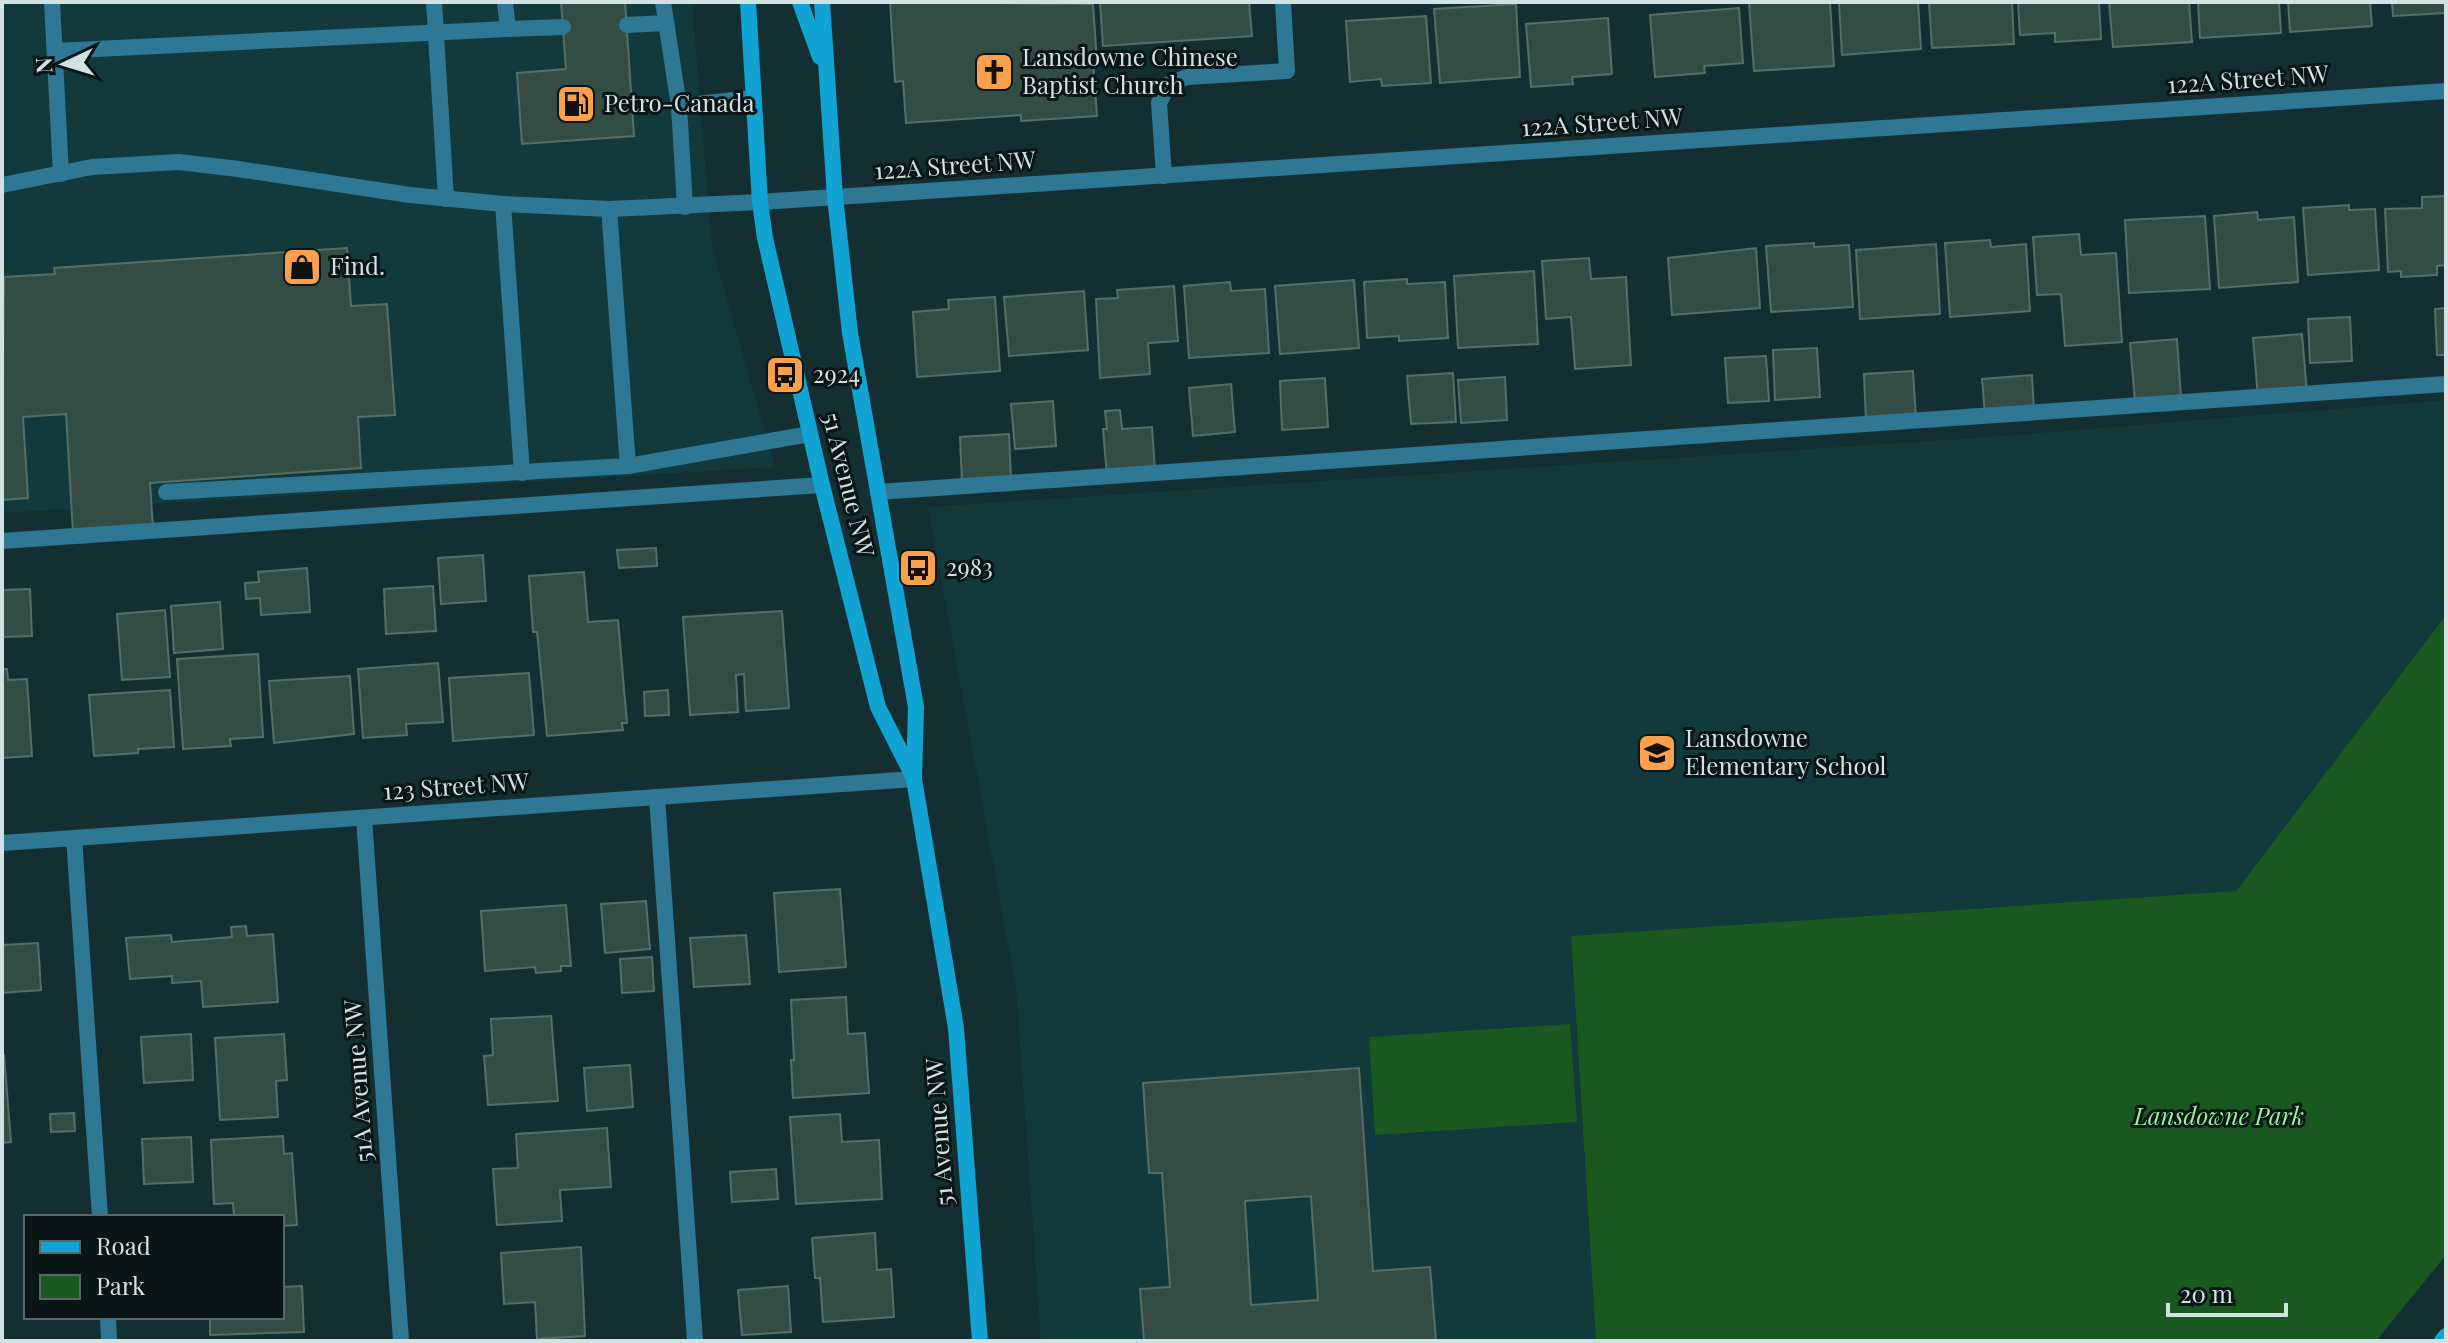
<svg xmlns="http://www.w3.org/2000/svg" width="2448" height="1343" font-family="'Playfair Display',serif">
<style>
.built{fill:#12393b}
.green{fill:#19591f}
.building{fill:#334d44;stroke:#556f66;stroke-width:2;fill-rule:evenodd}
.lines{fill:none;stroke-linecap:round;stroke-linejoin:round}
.lane{stroke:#2f7895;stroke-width:16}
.street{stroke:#2f7895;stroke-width:16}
.secondary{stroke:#10a3d3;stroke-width:16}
.labels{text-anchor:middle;stroke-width:6;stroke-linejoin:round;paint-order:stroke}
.poi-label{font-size:24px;fill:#d2e1e2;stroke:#0a1516;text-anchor:start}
.street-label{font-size:24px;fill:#d2e1e2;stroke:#0a1516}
.park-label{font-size:24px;font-style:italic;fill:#94f697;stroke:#0a1516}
</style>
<rect width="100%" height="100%" fill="#142f31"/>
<!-- built -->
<g class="built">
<polygon points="2,2 692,2 712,246 775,467 2,513"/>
<polygon points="2446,400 2446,615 2236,891 1571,936 1596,1341 1041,1341 1016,988 928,507 1977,438"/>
</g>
<!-- green -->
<g class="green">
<polygon points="2446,615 2446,1255 2376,1341 1596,1341 1571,936 2236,891"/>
<polygon points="1570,1024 1577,1122 1375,1135 1369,1037"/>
</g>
<!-- building -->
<g class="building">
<polygon points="561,2 625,2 634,136 522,144 517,73 566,69"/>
<polygon points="890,2 1093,4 1097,62 1093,62 1097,116 1021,121 1021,115 906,123 903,81 895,82"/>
<polygon points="1100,2 1249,2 1252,36 1103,46"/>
<polygon points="1749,2 1830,2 1834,66 1754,71"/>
<polygon points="1839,2 1918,2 1921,49 1842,55"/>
<polygon points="1929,2 2012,2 2014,44 1932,48"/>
<polygon points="2018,2 2099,2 2101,39 2055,42 2055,33 2020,35"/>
<polygon points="2109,2 2189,2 2192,42 2113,47"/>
<polygon points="2198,2 2279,2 2281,33 2200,38"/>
<polygon points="2288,2 2370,2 2372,26 2290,32"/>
<polygon points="2392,2 2446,2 2446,13 2393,16"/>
<polygon points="1516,4 1520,77 1440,83 1434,9"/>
<polygon points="1739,8 1743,63 1704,66 1705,73 1655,77 1650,15"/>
<polygon points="1426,16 1431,83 1382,86 1381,79 1350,82 1346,21"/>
<polygon points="1608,18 1612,74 1572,77 1573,84 1531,87 1526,24"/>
<polygon points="2446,196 2446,265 2437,266 2437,275 2401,277 2401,271 2388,272 2385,209 2422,208 2422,197"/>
<polygon points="2349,205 2349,210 2375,209 2379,270 2308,275 2303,208"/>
<polygon points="2257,212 2258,220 2294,217 2298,282 2219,288 2214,216"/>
<polygon points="2205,216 2210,289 2129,293 2125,220"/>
<polygon points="2079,234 2081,255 2116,253 2122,342 2065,346 2061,294 2037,295 2033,237"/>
<polygon points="1990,240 1991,247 2026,244 2030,311 1950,317 1945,243"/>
<polygon points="1814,243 1814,247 1849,245 1853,307 1771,312 1766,246"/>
<polygon points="1936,244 1940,314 1860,319 1856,250"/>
<polygon points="347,248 351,306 387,304 395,415 358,417 361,468 150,483 153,528 73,533 66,414 23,417 28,498 2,500 4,277 55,274 54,268"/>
<polygon points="1756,248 1760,308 1672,315 1668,258"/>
<polygon points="1589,258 1591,279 1626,277 1631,365 1575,369 1571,317 1546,319 1542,261"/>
<polygon points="1534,271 1538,344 1458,348 1454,276"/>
<polygon points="1407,279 1407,284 1445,282 1448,338 1399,341 1399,336 1367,338 1364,282"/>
<polygon points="1354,280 1359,348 1280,354 1275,286"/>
<polygon points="1230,282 1231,291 1265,289 1269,353 1189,358 1184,286"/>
<polygon points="1174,286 1178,341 1148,343 1150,374 1100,378 1096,299 1118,298 1117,290"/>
<polygon points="1084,291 1088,350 1009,356 1004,297"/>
<polygon points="995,297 1000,371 917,377 913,312 949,309 948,300"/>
<polygon points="2446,308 2446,355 2437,355 2435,309"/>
<polygon points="2350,317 2352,361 2310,363 2308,319"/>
<polygon points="2302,334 2307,393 2258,397 2253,338"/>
<polygon points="2177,339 2181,398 2135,401 2130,343"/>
<polygon points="1817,348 1820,397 1775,400 1773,350"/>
<polygon points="1766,356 1769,401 1728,403 1725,358"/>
<polygon points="1913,371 1916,418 1866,421 1864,374"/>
<polygon points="1453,373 1456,422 1411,424 1407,376"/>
<polygon points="2032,375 2034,411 1985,415 1982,379"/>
<polygon points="1505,377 1507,420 1461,423 1458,380"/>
<polygon points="1325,378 1328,427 1282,430 1280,381"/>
<polygon points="1231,384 1235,432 1193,436 1189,388"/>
<polygon points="1053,401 1056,446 1015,449 1011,404"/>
<polygon points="1120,410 1122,429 1152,427 1155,472 1107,476 1103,429 1107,429 1105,411"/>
<polygon points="1009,434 1011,479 962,482 960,437"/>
<polygon points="656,548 657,566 619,568 617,550"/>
<polygon points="483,555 486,601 441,604 438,558"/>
<polygon points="307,568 310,612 261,615 260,598 246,599 245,583 259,582 258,572"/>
<polygon points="584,572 588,622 618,620 627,723 622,723 623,730 547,736 537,632 533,632 529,576"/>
<polygon points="433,586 436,631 386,634 384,589"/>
<polygon points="30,589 32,636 2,637 2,590"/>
<polygon points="220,602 223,649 174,653 171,606"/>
<polygon points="165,610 170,677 122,680 117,614"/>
<polygon points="782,611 789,708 746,711 744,674 736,675 738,712 690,715 683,617"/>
<polygon points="258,654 263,737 230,739 231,746 183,749 177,659"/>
<polygon points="438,663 443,722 406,724 407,735 363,738 358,669"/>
<polygon points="2,669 7,669 8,680 27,679 32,756 2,758 2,760"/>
<polygon points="529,673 534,735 453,741 449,678"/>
<polygon points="350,676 354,734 274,743 269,681"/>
<polygon points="170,690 174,747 138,749 138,753 94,756 89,695"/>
<polygon points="668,690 669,715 645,716 644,692"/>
<polygon points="840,889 846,967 779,972 774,893"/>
<polygon points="646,901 650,949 605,953 601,904"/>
<polygon points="566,905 571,966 561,966 561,971 536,973 535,967 485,971 481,911"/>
<polygon points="246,926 247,936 273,934 278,1002 203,1007 201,981 172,983 172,976 130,979 126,938 171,935 172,942 232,937 231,927"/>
<polygon points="746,935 750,984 694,987 690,938"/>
<polygon points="38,943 41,990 2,993 2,945"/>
<polygon points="652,957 654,991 622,993 620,959"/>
<polygon points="846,997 848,1034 865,1033 869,1093 793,1098 791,1060 794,1060 791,1000"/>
<polygon points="551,1016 558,1101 488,1105 484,1056 493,1055 491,1019"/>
<polygon points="191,1034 193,1080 144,1083 141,1037"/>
<polygon points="284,1034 287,1080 276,1081 278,1117 220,1120 215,1038"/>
<polygon points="2,1055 4,1055 11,1142 2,1143"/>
<polygon points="630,1065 633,1107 587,1111 584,1068"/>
<path d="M1359,1068L1373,1271L1430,1267L1436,1341H1144L1140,1289L1170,1287L1162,1173H1149L1143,1083ZM1311,1196L1318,1300L1251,1305L1245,1201Z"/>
<polygon points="74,1113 75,1131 51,1132 50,1114"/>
<polygon points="840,1114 842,1142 879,1140 882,1199 796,1204 790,1117"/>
<polygon points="607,1128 611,1187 560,1190 562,1221 497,1225 493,1169 518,1168 516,1134"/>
<polygon points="283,1136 284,1154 292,1153 297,1225 282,1226 282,1217 234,1217 233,1203 214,1204 211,1140"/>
<polygon points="191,1137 193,1182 144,1184 142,1139"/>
<polygon points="776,1169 778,1199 732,1202 730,1172"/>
<polygon points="875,1233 877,1270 891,1269 894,1317 823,1322 820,1278 815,1278 812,1238"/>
<polygon points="581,1247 585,1336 537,1339 535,1302 504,1304 501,1253"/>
<polygon points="302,1286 304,1332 210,1335 210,1317 282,1317 282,1287"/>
<polygon points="788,1286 791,1332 742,1335 738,1290"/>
</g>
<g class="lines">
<!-- lane -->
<g class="lane">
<polyline points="52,2 61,174"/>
<polyline points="434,2 446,199"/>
<polyline points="505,2 508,29 563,27"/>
<polyline points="663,2 679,106"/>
<polyline points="627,25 666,23"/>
<polyline points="55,51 508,29"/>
<polyline points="1164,176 1159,103 1169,84 1187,77 1287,71 1283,2"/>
<polyline points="2,185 92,167 179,162 238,169 410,195 503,204 609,209 760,202"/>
<polyline points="503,204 522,473"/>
<polyline points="685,207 679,106 753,98"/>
<polyline points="609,209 628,466"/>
<polyline points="166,492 628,466 810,434"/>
<polyline points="878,492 2446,384"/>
<polyline points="2,541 822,485"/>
<polyline points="657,797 695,1341"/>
<polyline points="74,838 100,1217"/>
<polyline points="108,1317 109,1341"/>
</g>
<!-- street -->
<g class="street">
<polyline points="760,202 2446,91"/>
<polyline points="364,818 401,1341"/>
<polyline points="2,843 914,779"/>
</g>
<!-- secondary -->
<g class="secondary">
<polyline points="748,2 760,202 765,238 822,485 878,707 914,778"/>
<polyline points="800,2 820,57"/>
<polyline points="822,2 835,197 850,333 916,707 914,779 956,1028 980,1341"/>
<polyline points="2442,1341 2446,1336"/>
</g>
</g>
<!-- icons -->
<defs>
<g id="church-square" transform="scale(2)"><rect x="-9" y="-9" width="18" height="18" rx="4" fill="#f9a04c" stroke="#0a1516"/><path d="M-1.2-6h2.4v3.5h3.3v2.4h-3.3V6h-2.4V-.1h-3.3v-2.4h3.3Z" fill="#111"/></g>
<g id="fuel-square" transform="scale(2)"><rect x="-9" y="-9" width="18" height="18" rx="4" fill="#f9a04c" stroke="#0a1516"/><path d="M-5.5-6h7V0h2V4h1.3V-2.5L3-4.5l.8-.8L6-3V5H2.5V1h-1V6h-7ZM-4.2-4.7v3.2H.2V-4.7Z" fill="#111"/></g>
<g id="shop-square" transform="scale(2)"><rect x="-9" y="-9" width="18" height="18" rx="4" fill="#f9a04c" stroke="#0a1516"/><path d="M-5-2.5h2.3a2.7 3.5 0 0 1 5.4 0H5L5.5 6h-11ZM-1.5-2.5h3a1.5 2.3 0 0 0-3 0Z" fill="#111"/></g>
<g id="bus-square" transform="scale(2)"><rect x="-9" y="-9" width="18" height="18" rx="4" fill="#f9a04c" stroke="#0a1516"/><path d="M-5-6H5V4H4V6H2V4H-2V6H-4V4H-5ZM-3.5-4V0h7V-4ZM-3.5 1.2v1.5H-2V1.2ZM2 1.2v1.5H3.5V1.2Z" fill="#111"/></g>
<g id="school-square" transform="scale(2)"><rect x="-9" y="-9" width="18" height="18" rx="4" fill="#f9a04c" stroke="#0a1516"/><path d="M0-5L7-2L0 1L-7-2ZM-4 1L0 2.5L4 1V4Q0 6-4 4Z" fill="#111"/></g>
</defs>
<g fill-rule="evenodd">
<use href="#church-square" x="994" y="72"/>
<use href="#fuel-square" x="576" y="104"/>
<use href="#shop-square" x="302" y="267"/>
<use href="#bus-square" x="785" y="375"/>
<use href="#bus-square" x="918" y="568"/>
<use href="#school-square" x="1657" y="753"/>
</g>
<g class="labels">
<!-- poi labels -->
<g class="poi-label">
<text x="1022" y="66">Lansdowne Chinese<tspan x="1022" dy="28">Baptist Church</tspan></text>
<text x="604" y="112">Petro-Canada</text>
<text x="330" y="275">Find.</text>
<text x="813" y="383">2924</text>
<text x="946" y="576">2983</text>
<text x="1685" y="747">Lansdowne<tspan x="1685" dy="28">Elementary School</tspan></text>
</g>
<!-- street labels -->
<g class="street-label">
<text transform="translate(2248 80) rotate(-4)" y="8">122A Street NW</text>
<text transform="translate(1602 123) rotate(-4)" y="8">122A Street NW</text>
<text transform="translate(955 166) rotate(-4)" y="8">122A Street NW</text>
<text transform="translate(848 485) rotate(76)" y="8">51 Avenue NW</text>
<text transform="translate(456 787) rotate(-4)" y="8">123 Street NW</text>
<text transform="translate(359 1081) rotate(-94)" y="8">51A Avenue NW</text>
<text transform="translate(940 1132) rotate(-94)" y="8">51 Avenue NW</text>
</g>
<!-- park labels -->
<g class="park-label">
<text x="2219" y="1125">Lansdowne Park</text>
</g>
</g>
<!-- border -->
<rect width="2448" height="1343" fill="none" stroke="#d2e1e2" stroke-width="8"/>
<!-- legend -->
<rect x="24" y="1215" width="260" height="104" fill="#0a1516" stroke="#5a6768" stroke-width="2"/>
<rect x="40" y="1241" width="40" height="12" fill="#10a3d3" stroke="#5a6768" stroke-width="2"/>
<text x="96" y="1255" font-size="24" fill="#d2e1e2">Road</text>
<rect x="40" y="1275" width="40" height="24" fill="#19591f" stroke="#5a6768" stroke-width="2"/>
<text x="96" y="1295" font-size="24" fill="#d2e1e2">Park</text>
<!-- north arrow -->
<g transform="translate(64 64) rotate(266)" stroke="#0a1516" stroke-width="6" paint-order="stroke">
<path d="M0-6L14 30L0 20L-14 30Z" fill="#d2e1e2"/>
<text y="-12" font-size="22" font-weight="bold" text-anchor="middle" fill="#d2e1e2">N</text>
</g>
<!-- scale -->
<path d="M2168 1303v12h118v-12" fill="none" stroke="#d2e1e2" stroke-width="4"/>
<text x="2180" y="1303" font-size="24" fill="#d2e1e2" stroke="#0a1516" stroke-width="6" paint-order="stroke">20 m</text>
</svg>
